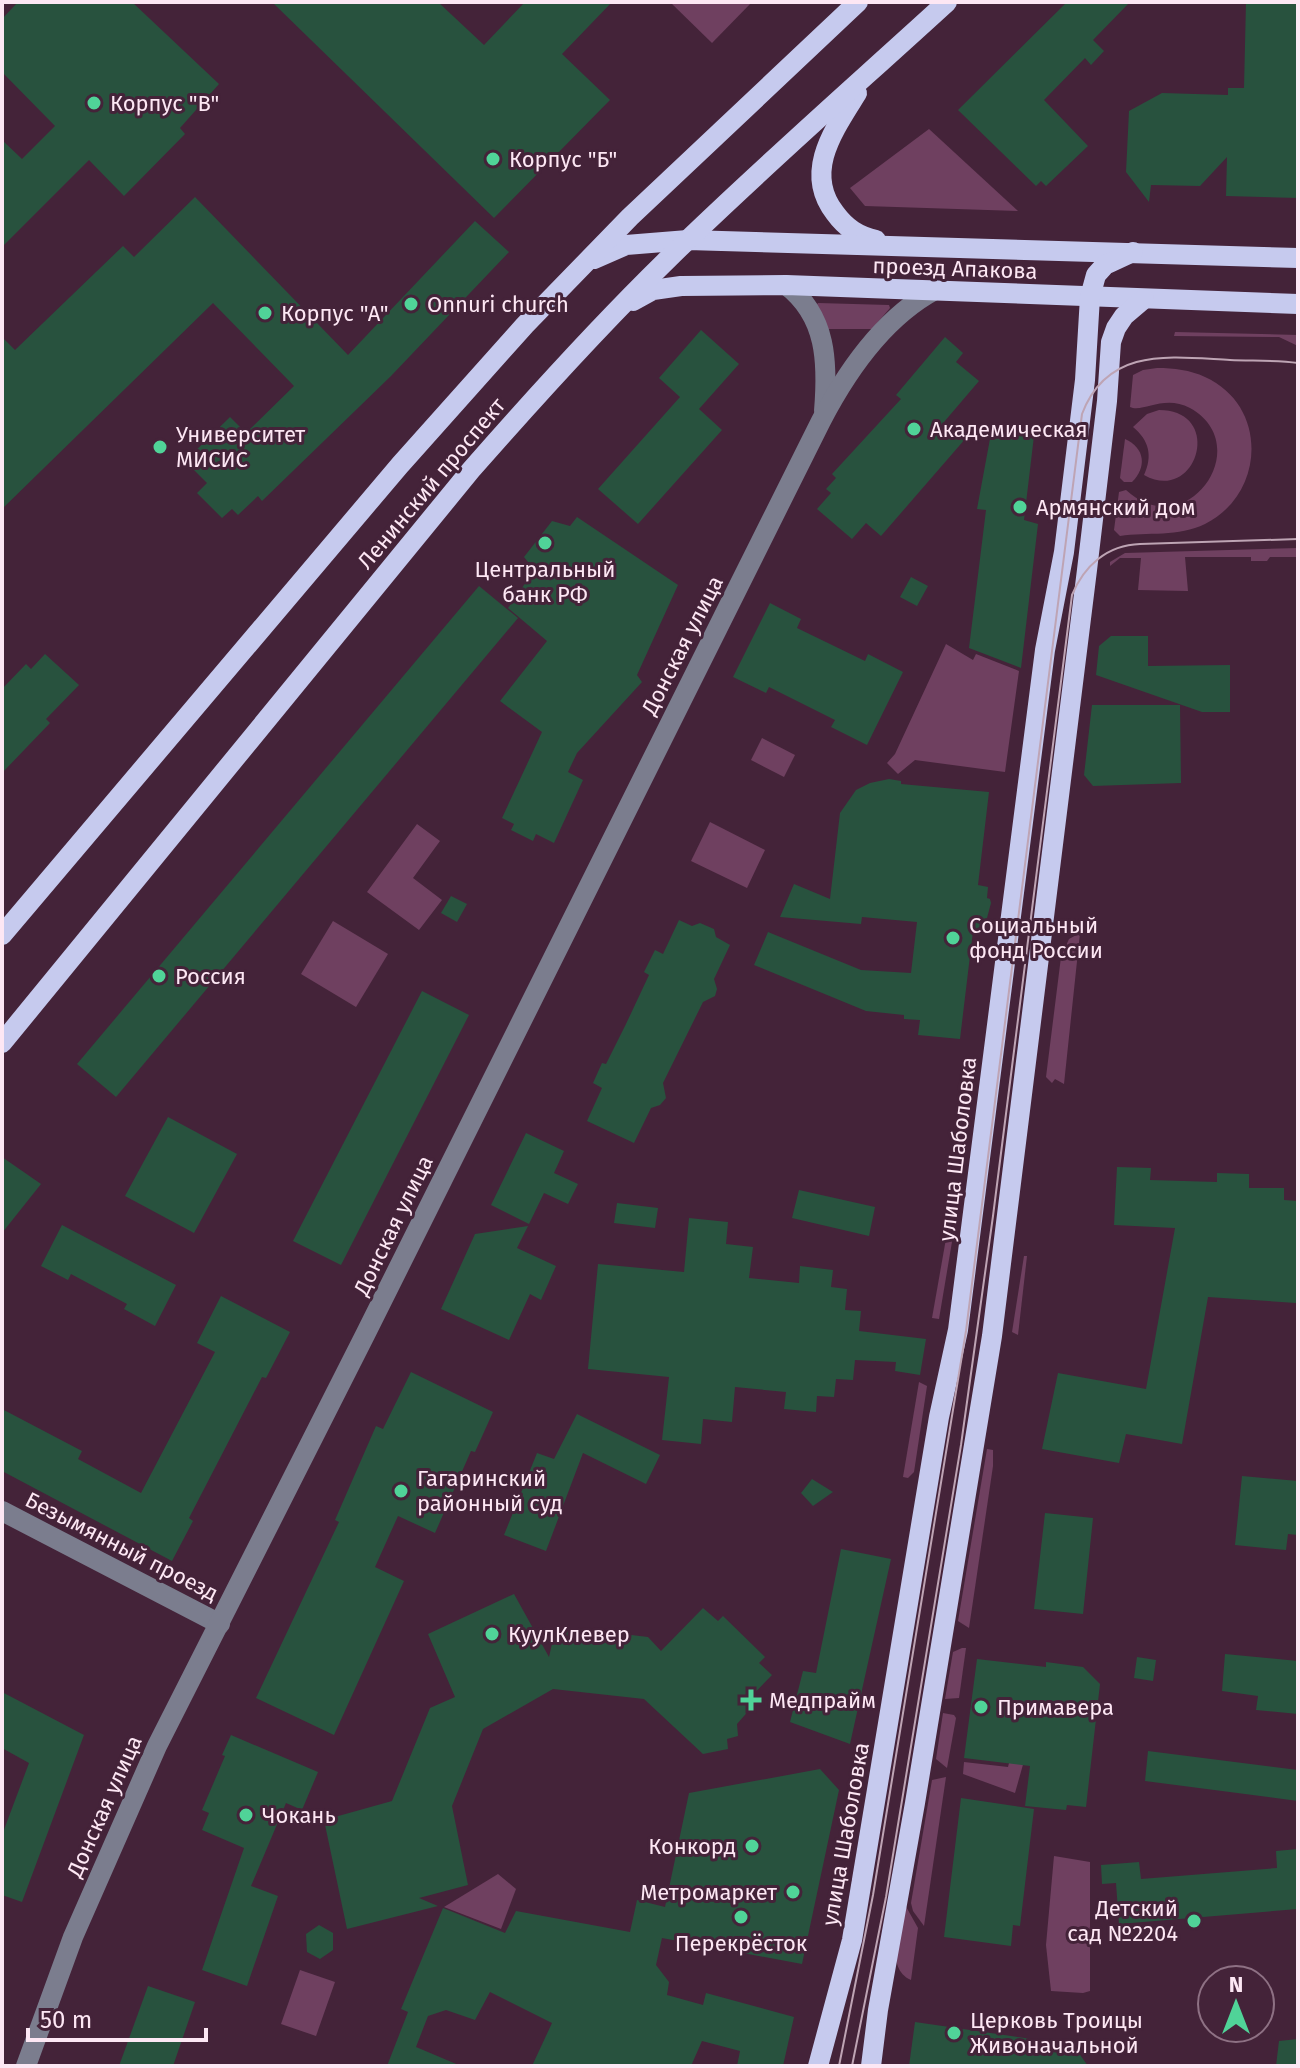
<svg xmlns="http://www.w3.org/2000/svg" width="1300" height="2068" font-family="'Fira Sans',sans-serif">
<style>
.green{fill:#6f4060}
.building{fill:#28523e}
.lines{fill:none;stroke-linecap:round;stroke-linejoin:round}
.minor{stroke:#7b7d8e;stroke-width:20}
.major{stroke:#c6caee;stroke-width:20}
.tram{stroke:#bea4b4;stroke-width:2}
.poi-dot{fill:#50d398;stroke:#442339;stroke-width:3}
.labels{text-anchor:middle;stroke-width:6;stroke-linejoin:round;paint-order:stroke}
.poi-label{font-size:22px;fill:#fde7f4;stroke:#442339;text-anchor:start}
.street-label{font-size:22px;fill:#fde7f4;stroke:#442339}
</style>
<rect width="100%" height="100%" fill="#442339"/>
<!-- green -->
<g class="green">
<polygon points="670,2 752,2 712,43"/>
<polygon points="929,129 1018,211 865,206 850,188"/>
<polygon points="818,303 889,305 890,308 872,329 828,329 816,306"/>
<polygon points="1175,332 1298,335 1298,346 1279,337 1174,336"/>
<path d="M1157,368C1174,368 1190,370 1205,377C1269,406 1265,494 1205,524C1179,537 1147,532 1120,536L1114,530L1119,492L1126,490C1187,546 1257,445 1190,408C1164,394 1143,413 1130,407L1133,375L1143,370Z"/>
<path d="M1159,410C1225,410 1197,505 1144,475C1153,456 1149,440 1133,427L1147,414Z"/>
<path d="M1125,439C1145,448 1147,467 1132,482H1124L1120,478Z"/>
<polygon points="1298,548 1298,557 1270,557 1267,561 1251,561 1251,557 1185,557 1188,591 1138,590 1141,558 1120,558 1110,566 1110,562 1125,553"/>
<polygon points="946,644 973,660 976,654 1019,671 1005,772 915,760 898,774 887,763 895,754"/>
<polygon points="762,738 795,755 784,777 751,760"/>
<polygon points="710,822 765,850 747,888 691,861"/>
<polygon points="417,824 440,841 413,878 442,900 419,930 367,892"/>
<polygon points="333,921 388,954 356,1007 301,974"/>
<polygon points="1080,933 1064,1084 1055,1079 1052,1083 1046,1077 1061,957 1069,939"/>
<polygon points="950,1216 955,1224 939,1319 932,1318"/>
<polygon points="1024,1256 1027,1256 1018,1335 1012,1332"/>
<polygon points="919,1382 927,1386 914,1472 908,1478 903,1477"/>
<polygon points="987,1449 993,1450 993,1466 969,1628 958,1621"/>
<polygon points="962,1648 966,1648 959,1698 945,1699 953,1652"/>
<polygon points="943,1713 954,1715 956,1718 947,1768 936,1759"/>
<polygon points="1010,1759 1024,1761 1015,1793 963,1774 964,1762 1008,1767"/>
<polygon points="946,1777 924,1926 913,1911 911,1903 932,1780"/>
<polygon points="1054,1856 1090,1862 1090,1991 1083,1993 1051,1991 1046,1945"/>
<polygon points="498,1874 516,1889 501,1929 444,1907"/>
<path d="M904,1903L918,1928L911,1980C884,1968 900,1926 904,1903Z"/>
<polygon points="300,1970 335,1982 316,2036 281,2024"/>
</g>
<!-- building -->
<g class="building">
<polygon points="18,2 132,2 219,84 180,128 185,134 124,196 89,160 2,247 2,140 22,159 55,126 2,72 2,19"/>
<polygon points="272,2 438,2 484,45 525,2 612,2 562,54 610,100 494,218"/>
<polygon points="1067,2 1130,2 1093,40 1104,51 1091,65 1085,58 1044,100 1088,146 1046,186 1041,181 1036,186 958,110"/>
<polygon points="1246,2 1298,2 1298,198 1226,196 1227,157 1200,186 1151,185 1149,202 1126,172 1129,111 1162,93 1228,95 1228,88 1244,88"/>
<polygon points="195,197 348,355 475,221 509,252 391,376 262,501 258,496 238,515 232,509 222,518 197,493 207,483 185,461 230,417 246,433 294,386 213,303 2,509 2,337 15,350 123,246 134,257"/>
<polygon points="701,330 739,364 699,409 722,430 638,524 598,489 680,397 659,378"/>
<polygon points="945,337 963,353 956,362 979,381 944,422 966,438 881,536 866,523 852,539 817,509 831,493 826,489 836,478 832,474 901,399 896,395"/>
<polygon points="992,428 1027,432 1026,435 1034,436 1024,520 1038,524 1021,668 969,648 986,510 977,509"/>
<polygon points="577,517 678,585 637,675 642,682 577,753 568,772 583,780 554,843 536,834 533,841 511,830 514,824 502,818 542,732 500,701 547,641 508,608 533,572 530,570 532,567 524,557 552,521 570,526"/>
<polygon points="911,577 928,586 917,606 900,597"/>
<polygon points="479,586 518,618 116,1097 77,1064"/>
<polygon points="770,603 801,619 797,628 865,661 868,654 903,672 867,745 831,727 835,720 769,687 766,693 733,677"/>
<polygon points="1111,636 1148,636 1148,666 1230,665 1230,712 1202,712 1096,675 1099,646"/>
<polygon points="45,654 79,685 46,719 50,723 2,773 2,689 26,664 31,669"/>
<polygon points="1092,705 1180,705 1181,783 1093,786 1084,775"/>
<polygon points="889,779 901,781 901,784 989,792 978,885 988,887 987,898 990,899 991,903 983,933 973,931 960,1039 918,1035 920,1020 904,1019 904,1015 866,1011 754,965 768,932 861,970 911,973 917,922 862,917 861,924 780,917 794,884 830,899 840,813 856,790 870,783"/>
<polygon points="451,896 467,904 457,922 441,913"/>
<polygon points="679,920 692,926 700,923 714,929 716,937 730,945 714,979 717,989 715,996 703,1002 663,1083 666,1098 660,1105 651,1108 634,1143 587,1121 602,1088 593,1083 602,1063 606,1064 626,1024 649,975 644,972 655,950 663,954"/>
<polygon points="422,991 469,1015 341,1265 293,1241"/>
<polygon points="168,1117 237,1154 194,1233 125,1196"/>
<polygon points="526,1133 564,1151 554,1173 578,1184 568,1204 544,1193 529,1224 491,1205"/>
<polygon points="2,1157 41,1184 2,1233"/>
<polygon points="1117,1167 1151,1168 1150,1180 1217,1182 1217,1173 1249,1174 1249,1188 1284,1188 1284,1200 1298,1201 1296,1303 1208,1297 1182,1444 1126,1434 1119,1463 1042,1449 1058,1373 1146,1389 1175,1228 1114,1225"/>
<polygon points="799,1190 875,1207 869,1236 792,1218"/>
<polygon points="617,1203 658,1208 655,1228 614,1223"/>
<polygon points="689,1218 728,1222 726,1244 753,1247 749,1278 799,1283 800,1266 833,1270 831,1287 847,1289 845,1310 861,1311 859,1331 926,1339 920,1375 895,1371 896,1362 855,1360 853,1380 836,1379 834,1397 817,1396 816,1412 784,1409 786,1392 735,1387 732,1422 703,1419 701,1444 662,1440 669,1377 588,1369 598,1264 684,1272"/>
<polygon points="62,1225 176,1285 155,1326 124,1309 127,1304 71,1274 68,1280 41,1266"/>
<polygon points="528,1226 517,1248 556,1266 541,1300 530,1294 509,1340 441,1309 475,1234"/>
<polygon points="221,1296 290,1332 266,1378 262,1377 189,1518 193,1521 172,1561 2,1471 2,1409 82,1451 78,1459 141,1493 215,1352 197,1343"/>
<polygon points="411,1372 493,1412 475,1452 471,1451 435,1533 398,1516 375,1567 404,1581 334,1735 256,1698 339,1522 335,1520 376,1426 383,1429"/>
<polygon points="577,1414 660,1455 646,1484 583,1453 546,1551 504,1535 537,1453 554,1459"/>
<polygon points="1242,1476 1298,1481 1298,1535 1288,1534 1286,1550 1235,1545"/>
<polygon points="812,1479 833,1492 813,1506 801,1493"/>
<polygon points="1045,1513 1093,1518 1083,1614 1034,1609"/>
<polygon points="841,1549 891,1559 850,1744 790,1722 803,1671 816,1673"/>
<polygon points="514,1594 549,1657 556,1626 648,1637 661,1651 703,1608 718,1621 723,1616 765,1657 759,1663 772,1675 745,1703 751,1708 737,1724 738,1736 727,1739 728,1749 703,1754 644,1699 553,1689 483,1729 452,1806 468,1885 419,1898 438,1906 347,1929 324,1820 392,1801 430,1708 455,1697 428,1634"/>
<polygon points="1225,1654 1298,1661 1298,1714 1256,1710 1258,1696 1222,1691"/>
<polygon points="1137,1657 1156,1660 1153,1681 1134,1678"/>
<polygon points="977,1659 1046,1667 1046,1662 1083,1667 1100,1684 1086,1807 1067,1805 1066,1810 1025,1806 1030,1766 964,1758"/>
<polygon points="2,1692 84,1735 22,1902 2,1895 2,1835 29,1763 2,1748"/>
<polygon points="231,1735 318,1772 302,1810 286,1803 251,1886 278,1896 247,1986 202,1970 244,1848 202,1830 209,1813 202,1810 225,1756 222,1755"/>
<polygon points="1148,1751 1298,1770 1298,1801 1145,1781"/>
<polygon points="820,1769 839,1790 802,1964 662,1938 656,1965 669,1982 667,1995 703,2005 706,1993 794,2017 783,2066 737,2066 740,2051 702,2041 691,2066 532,2066 552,2023 490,1992 475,2020 446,2010 428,2016 416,2047 461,2066 387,2066 408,2012 401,2009 443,1908 505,1933 516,1911 630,1932 637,1900 665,1907 689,1793"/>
<polygon points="961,1798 1034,1809 1020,1926 1013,1925 1011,1946 944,1937"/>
<polygon points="1298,1849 1298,1909 1119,1924 1116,1883 1102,1884 1101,1865 1139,1862 1141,1879 1277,1868 1276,1851"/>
<polygon points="319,1925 333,1933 333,1950 320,1959 307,1952 306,1934"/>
<polygon points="148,1986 195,2002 173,2066 119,2066"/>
<polygon points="915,2022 1073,2045 1088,2066 909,2066"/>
<polygon points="1298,2039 1298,2066 1276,2066 1279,2041"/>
</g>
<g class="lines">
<!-- minor -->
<g class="minor">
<path d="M786,285C827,316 828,363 824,411"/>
<polyline points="2,1511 220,1624"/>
<path d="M26,2066L73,1937L157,1746L366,1333L821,421C847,371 885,317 935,290"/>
</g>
<!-- major -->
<g class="major">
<path d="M857,93C834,130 803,172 835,213C846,228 858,236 876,240"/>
<polyline points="594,259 626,245 688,240 1298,258"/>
<polyline points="633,301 653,290 681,286 786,285 1298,304"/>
<polyline points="2,935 400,465 525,325 630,217 858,2"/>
<path d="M2,1043L471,470C535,397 600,325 670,257C760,169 854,87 947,2"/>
<polyline points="818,2066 852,1940 939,1417 958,1330 1045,650 1064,552 1085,380 1090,297 1096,275 1105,265 1133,252"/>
<polyline points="871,2066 878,2010 915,1803 992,1336 1087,570 1107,401 1111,342 1116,328 1124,316 1144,299"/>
</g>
<!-- tram -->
<g class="tram">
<path d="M839,2066L873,1895L966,1331L1082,414C1108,346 1171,357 1230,360C1253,361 1276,360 1298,363"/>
<path d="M852,2066L886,1897L961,1445L993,1216L1072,595C1084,566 1107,545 1140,544L1298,539"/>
</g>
</g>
<!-- markers -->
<g class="poi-dot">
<circle cx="94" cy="103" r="8"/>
<circle cx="493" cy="159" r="8"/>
<circle cx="411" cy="304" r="8"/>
<circle cx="265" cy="313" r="8"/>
<circle cx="914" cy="429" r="8"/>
<circle cx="160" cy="447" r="8"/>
<circle cx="1020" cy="507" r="8"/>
<circle cx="545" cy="543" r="8"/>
<circle cx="953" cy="938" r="8"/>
<circle cx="159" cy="976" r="8"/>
<circle cx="401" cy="1491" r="8"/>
<circle cx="492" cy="1634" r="8"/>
<path d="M747 1688h8v8h8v8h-8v8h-8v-8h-8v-8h8z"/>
<circle cx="981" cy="1707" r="8"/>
<circle cx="246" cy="1815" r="8"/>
<circle cx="752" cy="1846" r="8"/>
<circle cx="793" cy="1892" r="8"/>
<circle cx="741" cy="1917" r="8"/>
<circle cx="1194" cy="1921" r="8"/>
<circle cx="954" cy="2033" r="8"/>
</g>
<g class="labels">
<!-- poi labels -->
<g class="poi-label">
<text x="110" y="111">Корпус "В"</text>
<text x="509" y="167">Корпус "Б"</text>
<text x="427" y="312">Onnuri church</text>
<text x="281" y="321">Корпус "А"</text>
<text x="930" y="437">Академическая</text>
<text x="176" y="442">Университет<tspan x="176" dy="25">МИСИС</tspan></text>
<text x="1036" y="515">Армянский дом</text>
<text x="545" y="577" text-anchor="middle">Центральный<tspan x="545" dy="25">банк РФ</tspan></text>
<text x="969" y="933">Социальный<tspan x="969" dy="25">фонд России</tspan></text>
<text x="175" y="984">Россия</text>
<text x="417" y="1486">Гагаринский<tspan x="417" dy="25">районный суд</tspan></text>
<text x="508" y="1642">КуулКлевер</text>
<text x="769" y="1708">Медпрайм</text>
<text x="997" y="1715">Примавера</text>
<text x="262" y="1823">Чокань</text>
<text x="736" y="1854" text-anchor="end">Конкорд</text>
<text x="777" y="1900" text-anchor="end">Метромаркет</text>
<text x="1178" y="1916" text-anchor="end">Детский<tspan x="1178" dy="25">сад №2204</tspan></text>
<text x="741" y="1951" text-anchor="middle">Перекрёсток</text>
<text x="970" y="2028">Церковь Троицы<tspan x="970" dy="25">Живоначальной</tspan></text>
</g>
<!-- street labels -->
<g class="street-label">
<text transform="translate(955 268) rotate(2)" y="8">проезд Апакова</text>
<text transform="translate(431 483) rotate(-50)" y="8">Ленинский проспект</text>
<text transform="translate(682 645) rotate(-63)" y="8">Донская улица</text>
<text transform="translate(957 1149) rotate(-83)" y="8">улица Шаболовка</text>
<text transform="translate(393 1225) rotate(-64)" y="8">Донская улица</text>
<text transform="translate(122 1546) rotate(27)" y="8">Безымянный проезд</text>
<text transform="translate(104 1806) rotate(-66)" y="8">Донская улица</text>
<text transform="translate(845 1834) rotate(-80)" y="8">улица Шаболовка</text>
</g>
</g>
<!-- border -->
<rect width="1300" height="2068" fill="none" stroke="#fde7f4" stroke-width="8"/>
<!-- north arrow -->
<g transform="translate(1236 2004)"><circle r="38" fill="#442339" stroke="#8e7184" stroke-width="2"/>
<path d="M0-6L14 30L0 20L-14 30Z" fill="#50d398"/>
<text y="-12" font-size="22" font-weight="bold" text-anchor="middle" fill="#fde7f4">N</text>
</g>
<!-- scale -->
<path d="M28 2028v12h178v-12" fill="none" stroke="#fde7f4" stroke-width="4"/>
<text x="40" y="2028" font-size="24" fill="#fde7f4" stroke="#442339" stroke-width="6" paint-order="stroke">50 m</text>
</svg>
